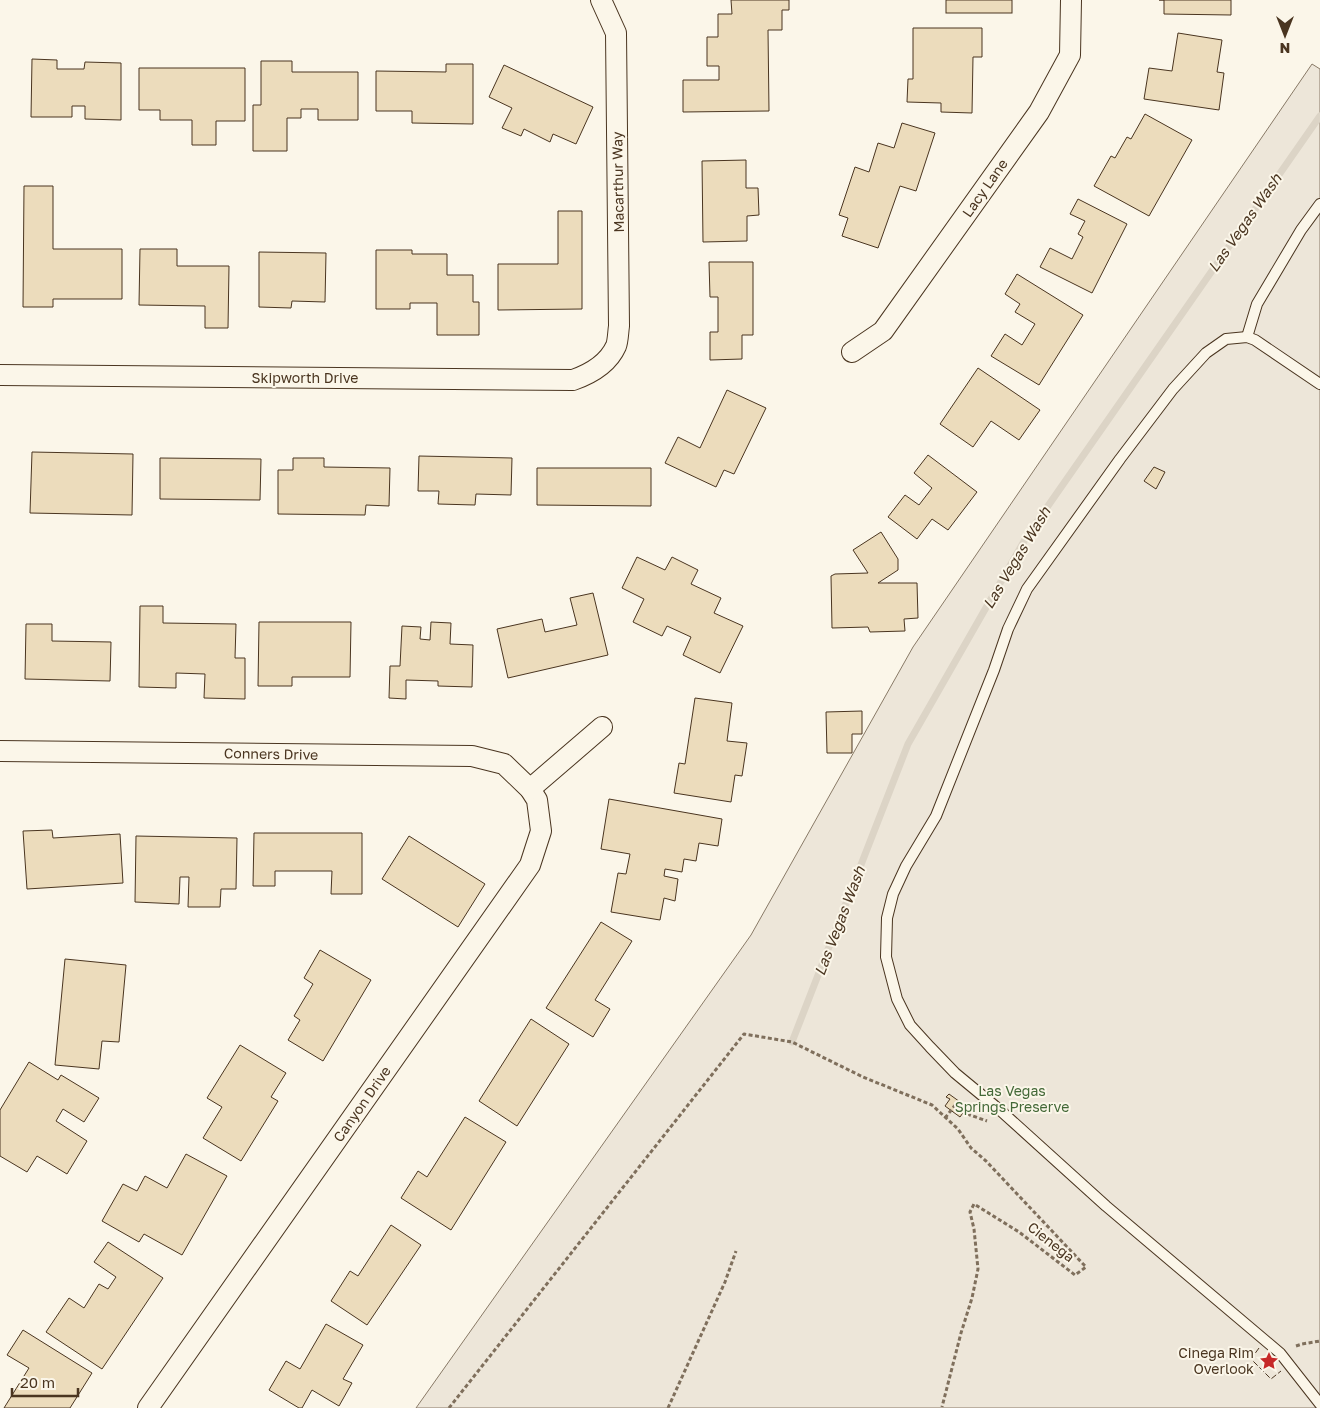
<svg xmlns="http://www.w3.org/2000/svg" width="1320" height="1408" font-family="'Golos Text',sans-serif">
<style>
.green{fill:#ede6d9;stroke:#887966}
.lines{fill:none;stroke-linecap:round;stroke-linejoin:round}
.stream{stroke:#dcd4c6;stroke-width:7}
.building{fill:#ecdcbc;stroke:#4a3520}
.lane-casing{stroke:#4a3520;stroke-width:12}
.street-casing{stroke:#4a3520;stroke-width:22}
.path{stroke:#7f6f5c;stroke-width:3;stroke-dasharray:4 2.5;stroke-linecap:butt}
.lane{stroke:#fbf6e9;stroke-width:10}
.street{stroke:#fbf6e9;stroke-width:20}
.fence{stroke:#4a3520;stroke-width:1;stroke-dasharray:6 2.5;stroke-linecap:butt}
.labels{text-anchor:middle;stroke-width:4;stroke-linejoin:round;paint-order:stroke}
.street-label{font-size:14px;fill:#4a3520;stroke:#fbf6e9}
.park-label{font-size:14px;fill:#436837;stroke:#fbf6e9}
.poi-label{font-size:14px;fill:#4a3520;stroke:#fbf6e9;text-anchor:end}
.water-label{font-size:15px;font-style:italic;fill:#4a3520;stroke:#fbf6e9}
</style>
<rect width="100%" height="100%" fill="#fbf6e9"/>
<!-- green -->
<polygon class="green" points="1312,64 1320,69 1320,1408 416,1408 751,935 913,647"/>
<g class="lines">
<!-- stream -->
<polyline class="stream" points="792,1042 908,744 1027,536 1320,116"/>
</g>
<!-- building -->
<g class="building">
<polygon points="731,0 789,0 789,10 782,10 782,30 768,30 769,111 683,112 683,80 719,80 719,66 707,66 707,37 718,37 718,14 732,14"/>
<rect x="946" y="0" width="66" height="13"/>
<polygon points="1159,0 1231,0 1231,15 1164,14 1164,0"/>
<polygon points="913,28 982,28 982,57 973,57 972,113 941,112 941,103 907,102 908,79 913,79"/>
<polygon points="1178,33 1222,40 1217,72 1224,73 1219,110 1144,99 1149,68 1172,71"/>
<polygon points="32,59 57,60 57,69 84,69 85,62 121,63 121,120 85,119 85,106 72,106 72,117 31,117"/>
<polygon points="261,61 292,61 292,72 358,72 358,120 318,120 318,109 301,109 301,118 287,118 287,151 253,151 253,105 261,105"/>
<polygon points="446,64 473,64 473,124 412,123 412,111 376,111 376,71 446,72"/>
<polygon points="504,65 593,107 576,144 553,134 550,142 524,129 521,136 502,128 512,108 489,97"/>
<polygon points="139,68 245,68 245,121 216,121 216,145 192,145 192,120 160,120 160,110 139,110"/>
<polygon points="1145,114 1192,140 1149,216 1094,186 1111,156 1115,158 1127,137 1131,139"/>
<polygon points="902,123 935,133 916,191 900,186 878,248 842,236 848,218 839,215 855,167 869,172 878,143 894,148"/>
<polygon points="746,160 746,188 758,188 759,215 747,216 747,241 703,242 702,161"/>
<polygon points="24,186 53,186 53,249 122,249 122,299 53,299 53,307 23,307"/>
<polygon points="1078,199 1127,224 1092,293 1040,267 1050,248 1072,259 1083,237 1078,234 1085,221 1070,214"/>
<polygon points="558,211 582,211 582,309 498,310 498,264 558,264"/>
<polygon points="140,249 177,249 177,266 229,266 228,328 205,328 205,306 139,305"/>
<polygon points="376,250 412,250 412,254 447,254 447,275 473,275 473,302 479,302 479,335 437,335 437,303 410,303 410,309 376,309"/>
<polygon points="259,252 326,253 325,302 292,301 291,308 259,307"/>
<polygon points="709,262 753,262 753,335 742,335 742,359 710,360 710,332 718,332 718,297 710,297"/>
<polygon points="1017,274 1083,315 1039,385 991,356 1005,334 1022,345 1035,324 1015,312 1020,304 1005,294"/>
<polygon points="978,368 1040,410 1019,440 991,421 973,447 940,424"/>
<polygon points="727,390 766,408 734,474 724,470 716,487 665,463 678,437 700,448"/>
<polygon points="32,452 133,454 132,515 30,513"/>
<polygon points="928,455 977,492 948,530 932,519 917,539 888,517 905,495 919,505 932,488 914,473"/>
<polygon points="419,456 512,458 511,495 476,494 475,505 438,504 439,491 418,491"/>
<polygon points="160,458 261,459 260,500 160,499"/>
<polygon points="293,458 324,458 324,467 390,468 389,506 366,505 365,515 278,514 278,470 293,470"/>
<polygon points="1154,467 1165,472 1156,489 1144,481"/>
<polygon points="537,468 651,468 651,506 537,505"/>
<polygon points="881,532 898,559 898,570 878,583 917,583 918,618 904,619 905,631 870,632 868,627 832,628 831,576 835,574 868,573 853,550"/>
<polygon points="637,557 665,570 672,557 698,570 691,584 721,598 714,613 743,626 720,673 683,655 691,637 667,626 662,636 633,622 644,599 622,588"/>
<polygon points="593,593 608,655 508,678 497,629 542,619 545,632 577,625 570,598"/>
<polygon points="140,606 163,606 163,623 236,624 235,658 245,658 245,699 204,698 205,674 176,673 176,688 139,687"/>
<polygon points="259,622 351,622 350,677 292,677 292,686 258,686"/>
<polygon points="431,622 451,623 450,644 473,645 472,687 438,686 438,681 406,680 406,699 389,698 390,666 400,666 402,626 421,627 420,639 430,640"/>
<polygon points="26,624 52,624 52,641 111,642 110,681 25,679"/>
<polygon points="695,698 732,703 727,741 747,743 742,776 735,775 731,802 674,793 679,763 685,764"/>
<polygon points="862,711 862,734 852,734 852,753 827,753 826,712"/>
<polygon points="609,799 722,819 718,846 699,843 696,861 684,859 682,872 665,869 664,876 678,879 675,901 664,898 660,920 611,912 618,873 626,874 630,854 601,849"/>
<polygon points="52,830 53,838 120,834 123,883 27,889 23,831"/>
<polygon points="254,833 362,833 362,894 331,894 332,871 275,871 275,886 253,886"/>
<polygon points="136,836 237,838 236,889 221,889 220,907 188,907 189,877 180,877 179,904 135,902"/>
<polygon points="409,836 485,884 458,927 382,879"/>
<polygon points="601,922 632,941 595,1000 610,1009 593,1037 546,1008"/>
<polygon points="320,950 371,980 323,1061 288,1040 300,1020 294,1016 313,984 304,978"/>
<polygon points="65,959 126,965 119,1042 102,1041 99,1069 55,1065"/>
<polygon points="531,1019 569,1044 517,1126 479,1101"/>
<polygon points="240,1045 286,1073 271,1097 278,1101 241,1161 203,1138 222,1107 207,1098"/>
<polygon points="29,1062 58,1080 61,1075 99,1098 84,1122 63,1109 56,1121 87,1141 67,1174 37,1156 27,1172 0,1156 0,1110"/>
<polygon points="949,1094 967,1107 960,1117 945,1106 950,1099 946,1097"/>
<polygon points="465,1117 506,1142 451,1230 401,1198 418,1171 427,1177"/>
<polygon points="186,1154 227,1176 182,1255 144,1234 139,1242 102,1221 123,1184 137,1191 145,1176 167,1188"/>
<polygon points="391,1225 421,1245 367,1325 331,1301 350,1271 358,1276"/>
<polygon points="108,1242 163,1278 102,1369 46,1332 69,1298 84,1308 99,1284 108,1289 116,1277 94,1262"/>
<polygon points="326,1324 363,1345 343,1379 352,1383 339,1406 312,1390 302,1408 299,1408 269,1390 286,1361 300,1369"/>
<polygon points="23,1330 92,1373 70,1408 4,1408 29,1368 7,1355"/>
</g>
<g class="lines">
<!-- lane casing -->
<g class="lane-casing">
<g id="lane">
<polyline points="1247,337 1257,304 1301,230 1320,204"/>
<polyline points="1320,384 1255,340 1247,337 1226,339 1206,353 1173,389 1120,459 1027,589 1008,629 994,670 936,816 906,866 893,894 887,918 886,957 897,999 910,1025 930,1047 955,1073 1001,1111 1106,1206 1280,1353 1320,1404"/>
</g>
</g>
<!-- street casing -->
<g class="street-casing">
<g id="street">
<polyline points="852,352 883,331 1039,112 1070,55 1071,0"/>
<path d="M0,375L573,380C590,374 608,364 616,346C618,341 618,333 619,326L616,33L601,0"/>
<polyline points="0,751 472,756 504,764 530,789 537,800 541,831 530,865 148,1408"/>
<polyline points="530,789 602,727"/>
</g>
</g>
<!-- path -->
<g class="path">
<polyline points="945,1118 956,1104 970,1115 987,1121"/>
<polyline points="1296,1346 1302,1344 1320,1341"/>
<polyline points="449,1408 744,1034 792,1042 863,1077 932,1105 958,1129 971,1148 986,1161 1086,1267 1075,1275 1019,1232 974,1204 970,1212 974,1229 978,1269 972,1298 961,1333 942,1407"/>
<polyline points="668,1408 725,1282 736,1251"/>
</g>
<!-- lane -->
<use href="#lane" class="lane"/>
<!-- street -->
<use href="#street" class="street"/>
<!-- fence -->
<polyline class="fence" points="1259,1348 1251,1359 1271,1379 1281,1371"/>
</g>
<!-- icons -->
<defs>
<g id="sight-bare" transform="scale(1.5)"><path d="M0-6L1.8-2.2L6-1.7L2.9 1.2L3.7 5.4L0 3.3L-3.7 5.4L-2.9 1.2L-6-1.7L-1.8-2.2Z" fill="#c62828" stroke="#fbf6e9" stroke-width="2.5" paint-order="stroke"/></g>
</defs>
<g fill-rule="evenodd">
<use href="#sight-bare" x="1269" y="1361"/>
</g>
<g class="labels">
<!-- street labels -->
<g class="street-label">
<text transform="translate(618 182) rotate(-91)" y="5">Macarthur Way</text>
<text transform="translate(985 188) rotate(-55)" y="5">Lacy Lane</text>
<text x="305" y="383">Skipworth Drive</text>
<text transform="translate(271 754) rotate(1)" y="5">Conners Drive</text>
<text transform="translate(362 1104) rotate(-55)" y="5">Canyon Drive</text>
<text transform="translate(1051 1242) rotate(38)" y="5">Cienega</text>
</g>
<!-- park labels -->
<g class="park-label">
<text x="1012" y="1096">Las Vegas<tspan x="1012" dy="16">Springs Preserve</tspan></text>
</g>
<!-- poi labels -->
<g class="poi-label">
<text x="1254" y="1358">Cinega Rim<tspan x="1254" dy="16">Overlook</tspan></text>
</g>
<!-- water labels -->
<g class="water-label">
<text transform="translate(1245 223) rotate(-55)" y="5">Las Vegas Wash</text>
<text transform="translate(1017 558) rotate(-59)" y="5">Las Vegas Wash</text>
<text transform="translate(840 921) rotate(-69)" y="5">Las Vegas Wash</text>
</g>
</g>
<!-- north arrow -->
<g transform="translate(1285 35) rotate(180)" stroke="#fbf6e9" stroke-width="4" paint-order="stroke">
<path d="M0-4L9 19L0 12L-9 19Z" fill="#4a3520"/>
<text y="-8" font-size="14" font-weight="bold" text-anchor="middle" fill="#4a3520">N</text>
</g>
<!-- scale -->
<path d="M12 1388v8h66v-8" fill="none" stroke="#4a3520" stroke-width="2.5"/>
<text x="20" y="1388" font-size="15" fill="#4a3520" stroke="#fbf6e9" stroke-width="4" paint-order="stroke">20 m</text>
</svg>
